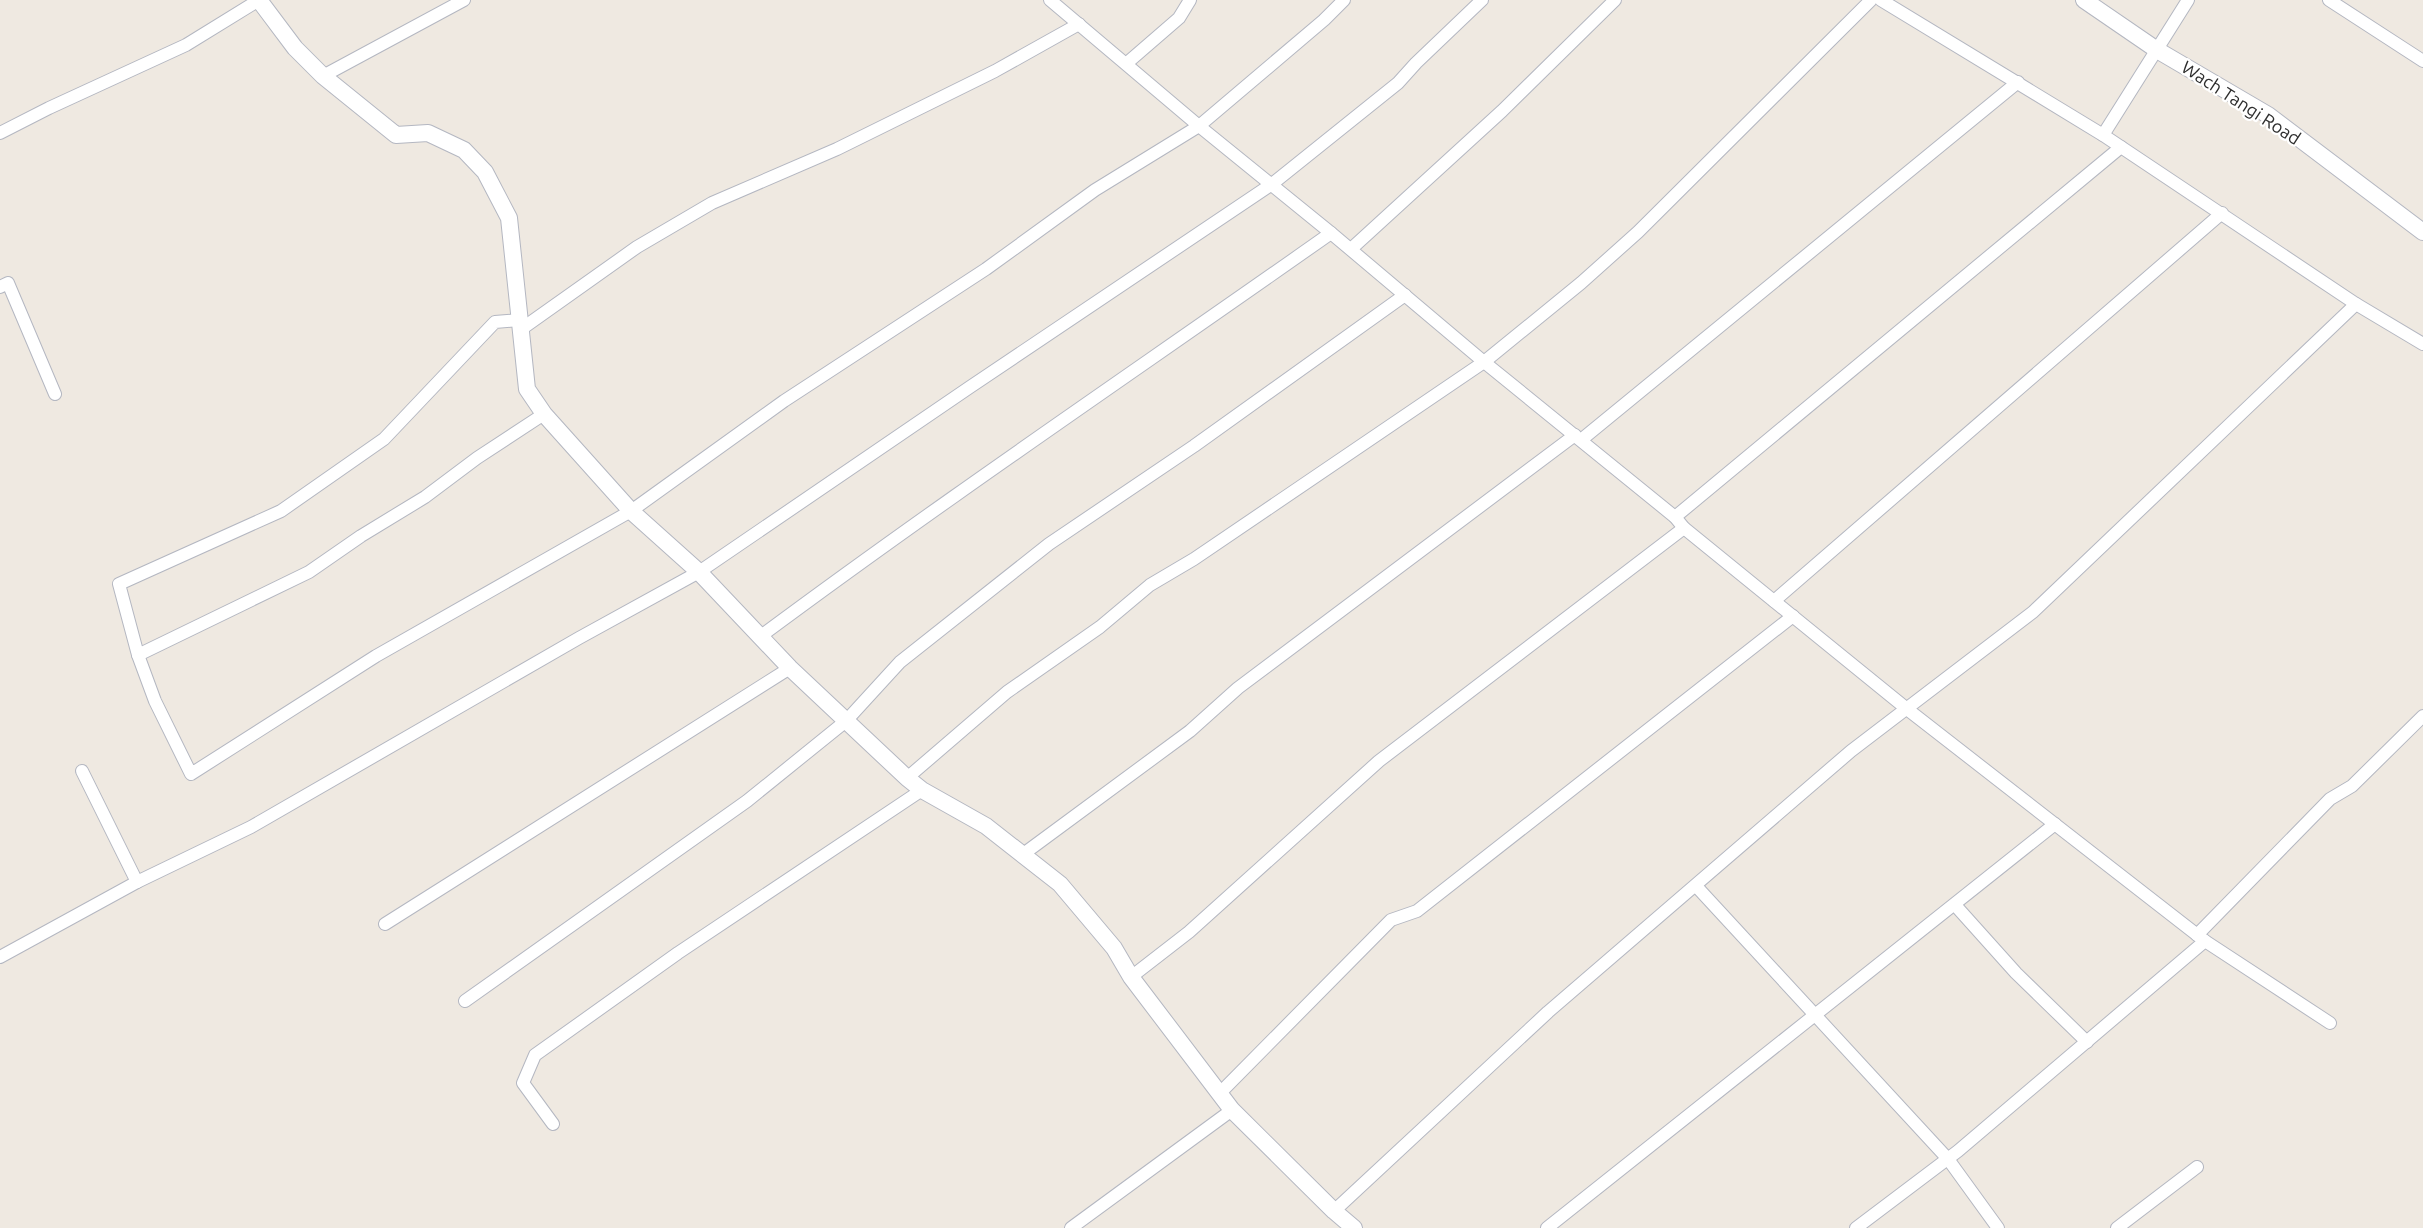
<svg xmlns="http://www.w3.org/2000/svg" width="2423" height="1228" font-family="Ubuntu,sans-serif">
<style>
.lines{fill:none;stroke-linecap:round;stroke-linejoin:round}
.street-casing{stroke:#b4b7c1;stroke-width:14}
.secondary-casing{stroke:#b4b7c1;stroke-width:18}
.street{stroke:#fff;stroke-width:12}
.secondary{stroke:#fff;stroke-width:16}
.labels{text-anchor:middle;stroke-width:4.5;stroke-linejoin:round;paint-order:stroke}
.street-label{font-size:18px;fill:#2e2e2e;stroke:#fff}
</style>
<rect width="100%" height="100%" fill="#efe9e1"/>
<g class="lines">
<!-- street casing -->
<g class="street-casing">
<g id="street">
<polyline points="1050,0 1199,126 1331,233 1484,362 1675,517 1684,528 1907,709 2205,941 2330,1023"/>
<polyline points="1881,0 2103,135 2356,304 2423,344"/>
<polyline points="2329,0 2423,61"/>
<polyline points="1127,63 1179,18 1190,0"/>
<polyline points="323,76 464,0"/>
<polyline points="0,133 49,108 186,45 259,0"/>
<polyline points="2103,135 2188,0"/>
<polyline points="1351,249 1502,111 1615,0"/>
<polyline points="0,287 8,283 55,394"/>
<polyline points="519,320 495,322 384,439 281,511 119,584 138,655 155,701 191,774 376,656 631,511 784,401 986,269 1095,190 1199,126 1324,20 1344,0"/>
<polyline points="520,330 637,247 712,203 837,149 995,71 1079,24"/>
<polyline points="1581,440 2018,82"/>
<polyline points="1675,517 2121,147"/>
<polyline points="1774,601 2222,213"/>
<path d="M761,636C948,497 1141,367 1331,233"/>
<polyline points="138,655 309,572 361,536 425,497 477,458 544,414"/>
<polyline points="82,771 137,882"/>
<polyline points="907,778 1007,692 1100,627 1150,585 1194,559 1484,362 1581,283 1638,232 1871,0"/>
<polyline points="1022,855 1190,731 1238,688 1575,435"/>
<polyline points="1696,886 1948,1159 1998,1228"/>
<polyline points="1955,905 2016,973 2087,1042"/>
<polyline points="385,924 790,668"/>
<polyline points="2197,935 2330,799 2352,786 2423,716"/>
<polyline points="0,957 137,882 251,827 579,638 699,572 970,387 1272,184 1398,83 1416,63 1482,0"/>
<polyline points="1131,977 1189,932 1379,761 1684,528"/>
<polyline points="465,1001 747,801 846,721 900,662 1049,544 1194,446 1405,295"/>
<polyline points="1220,1093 1391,920 1417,911 1793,616"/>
<polyline points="553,1124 523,1083 535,1055 678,953 922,790"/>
<polyline points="1334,1211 1548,1012 1851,751 2033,612 2356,304"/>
<polyline points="1071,1228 1232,1110"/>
<polyline points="1547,1228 2055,824"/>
<polyline points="1856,1228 1958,1151 2205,941"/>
<polyline points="2117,1228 2197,1167"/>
</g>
</g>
<!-- secondary casing -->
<g class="secondary-casing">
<g id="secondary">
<polyline points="259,0 295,48 323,76 396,135 428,133 464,150 485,172 509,218 527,389 544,414 631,511 699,572 790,668 907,778 922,790 986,826 1060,884 1114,948 1131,977 1232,1110 1334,1211 1354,1228"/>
<polyline points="2084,0 2157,50 2268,115 2423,232"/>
</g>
</g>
<!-- street -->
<use href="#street" class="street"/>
<!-- secondary -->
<use href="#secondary" class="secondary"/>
</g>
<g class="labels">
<!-- street labels -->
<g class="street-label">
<text transform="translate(2241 103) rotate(33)" y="6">Wach Tangi Road</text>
</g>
</g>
</svg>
